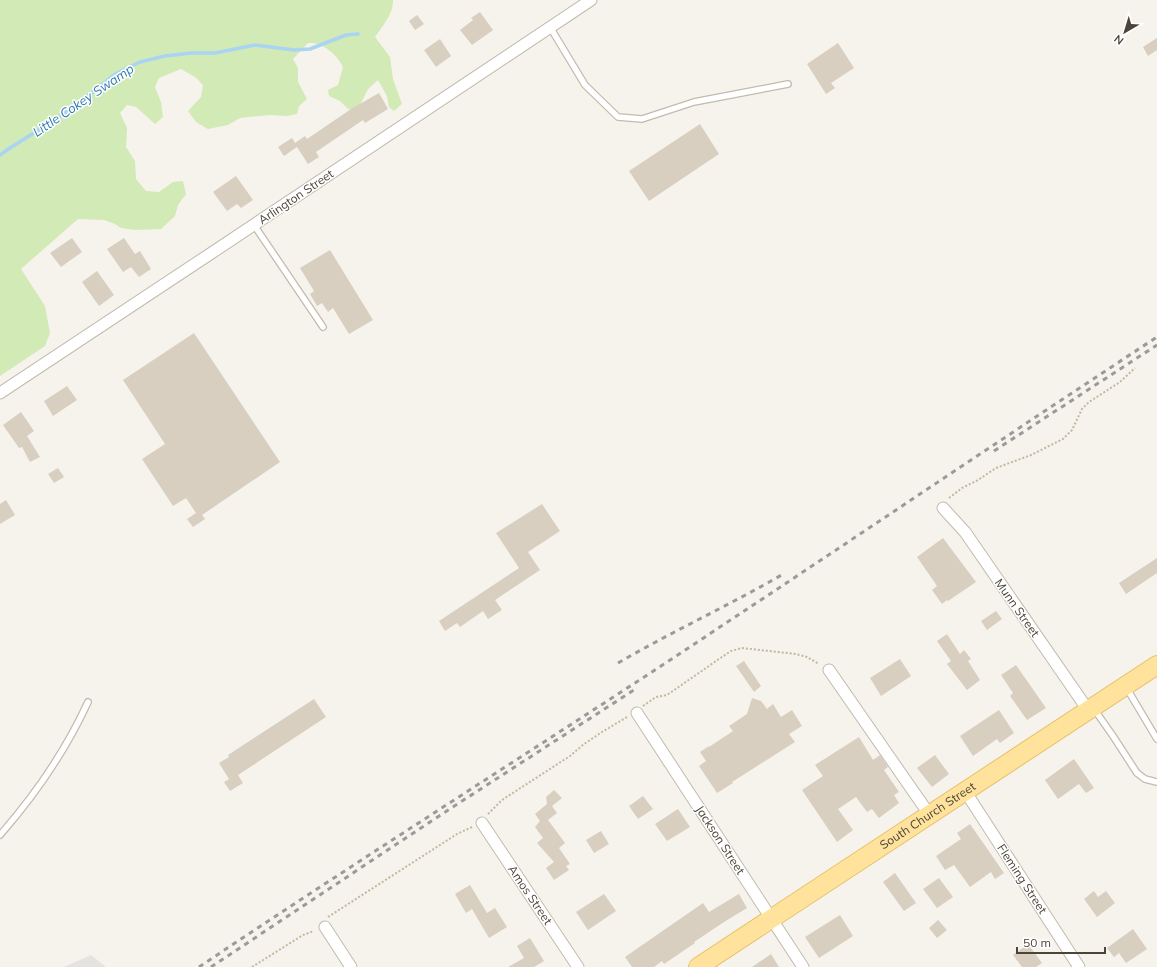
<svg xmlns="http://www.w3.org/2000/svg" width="1157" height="967" font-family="Mulish,sans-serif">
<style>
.green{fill:#d2eab5}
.parking{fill:#e5e3e0}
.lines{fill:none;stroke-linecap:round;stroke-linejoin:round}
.stream{stroke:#a9d4f2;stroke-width:3.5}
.building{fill:#d8cfc1}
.lane-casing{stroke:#c2bbae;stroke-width:8}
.street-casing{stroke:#c2bbae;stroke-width:13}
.primary-casing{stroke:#e6c16a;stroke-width:20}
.path{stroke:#c4b79f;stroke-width:2;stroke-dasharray:2 2;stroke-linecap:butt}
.lane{stroke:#fff;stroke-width:5.5}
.street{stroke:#fff;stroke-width:11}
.primary{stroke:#ffe39c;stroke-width:18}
.rail{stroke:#9a9a9a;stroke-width:3;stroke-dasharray:5 5;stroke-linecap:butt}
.labels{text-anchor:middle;stroke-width:3;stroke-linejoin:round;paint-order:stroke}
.street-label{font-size:12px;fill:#4b4439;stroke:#fff}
.water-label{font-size:13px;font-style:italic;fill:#2e7ab2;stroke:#fff}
</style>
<rect width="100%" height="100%" fill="#f6f3ec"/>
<!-- green -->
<path class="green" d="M0,0H393C394,13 382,27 375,37L390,57L393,79L402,104L394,111L389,107L387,96L378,80L368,89L357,111L348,109L340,101L329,96L328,90L338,85L343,67C338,57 329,48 318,44C315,43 311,43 308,43L293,59L298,68V82L307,99L299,106L297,114L287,116L269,115L240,118L228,125L208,129L196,122L188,111L201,97L203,85L195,77L181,69L159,78L155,87L161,102L163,117L155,124L136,107L127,105L120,113L127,128L126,147L135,161L136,179L146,191L159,192L173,182L183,181L186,194L178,205L175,216L161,229L135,230L121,228L115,224L104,220L78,219L21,269L45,306L50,333L45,346L0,376Z"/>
<!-- parking -->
<polygon class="parking" points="91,955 106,967 64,967"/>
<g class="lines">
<!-- stream -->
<polyline class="stream" points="0,155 10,148 67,112 117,73 140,62 165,56 191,53 215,53 255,45 294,50 310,49 346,35 358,34"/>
</g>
<!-- building -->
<g class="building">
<polygon points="480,12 493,30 472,45 460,30 473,20 471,18"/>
<polygon points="417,15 424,24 415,30 409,21"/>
<polygon points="1157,38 1157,50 1148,56 1143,47"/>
<polygon points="440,39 451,56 436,67 424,50"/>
<polygon points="838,43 854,68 831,83 835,88 826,94 807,64"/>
<polygon points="379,93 388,109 365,123 363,120 316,152 319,157 308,164 297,147 284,156 278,147 292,138 295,143 305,136 307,139 351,109"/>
<polygon points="700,124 719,154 649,201 629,171"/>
<polygon points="236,176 253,200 241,208 237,204 227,211 213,192"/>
<polygon points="72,238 82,252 61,267 50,253"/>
<polygon points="124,238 135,254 140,251 151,269 139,277 131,267 123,272 107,249"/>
<polygon points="330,250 373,320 349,334 333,308 328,312 322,303 317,306 310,294 314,291 300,268"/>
<polygon points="97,271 114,295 99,306 82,282"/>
<polygon points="194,333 280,462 202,515 205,519 193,527 187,519 196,513 186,498 173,506 142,459 165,444 123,380"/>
<polygon points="67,386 77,400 53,416 44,401"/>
<polygon points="21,412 34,431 27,436 40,457 30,462 22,447 19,448 3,425"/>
<polygon points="58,468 64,477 54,483 48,474"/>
<polygon points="6,500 15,515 0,524 0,504"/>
<polygon points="542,504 560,531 528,552 540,570 495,600 502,610 488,619 483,611 460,627 457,623 445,631 439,621 519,568 496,533"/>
<polygon points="943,538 976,582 948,601 947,600 942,604 932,590 937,586 917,557"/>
<polygon points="1157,558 1157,573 1126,594 1119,583"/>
<polygon points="996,611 1002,619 987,630 981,621"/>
<polygon points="947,634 960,654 964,650 971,659 968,661 980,680 967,690 947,664 951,661 937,641"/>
<polygon points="900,659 911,676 881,696 870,678"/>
<polygon points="744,661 761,686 754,692 736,666"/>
<polygon points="1016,665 1046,708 1027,720 1010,696 1013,693 1001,675"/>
<polygon points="752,698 761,701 767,709 773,704 781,717 792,710 802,726 789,734 795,742 732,782 733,783 717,793 699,766 706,761 700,752 709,746 709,747 733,731 729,726 747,714"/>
<polygon points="314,699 326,717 238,775 243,783 230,791 224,782 229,779 219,763 229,757 228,755"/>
<polygon points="999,710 1014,733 1000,743 997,739 973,756 960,736"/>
<polygon points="859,737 873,760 880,755 888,767 884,770 899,792 894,795 899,803 879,818 872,809 867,812 856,797 838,809 853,830 837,842 802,790 823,776 815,765"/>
<polygon points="935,755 949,774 932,787 917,768"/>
<polygon points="1074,759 1094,788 1086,793 1079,784 1058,799 1045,780"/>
<polygon points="554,790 562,798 552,806 557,813 548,820 565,843 559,848 570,864 566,866 569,870 554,880 546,868 554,862 537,843 543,838 535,827 540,821 535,814 547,804 546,797"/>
<polygon points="643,796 653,809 638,819 629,806"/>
<polygon points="678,809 690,827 667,841 655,824"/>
<polygon points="970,824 1004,873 995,879 991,872 970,887 954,865 945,870 936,856 961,839 957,833"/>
<polygon points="601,831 609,844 594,853 586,840"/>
<polygon points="895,873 916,903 904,911 883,882"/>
<polygon points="939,878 953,897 937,908 923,889"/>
<polygon points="470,885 487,913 495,908 507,927 489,938 472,909 466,913 455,894"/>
<polygon points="1094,891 1098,897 1106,891 1115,903 1097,917 1084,899"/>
<polygon points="604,894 616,911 588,930 576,912"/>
<polygon points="739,894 747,908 724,922 694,942 695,943 664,964 662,961 654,967 632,967 625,957 703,903 709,912"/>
<polygon points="840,915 853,936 819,958 805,937"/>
<polygon points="938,920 947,930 937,938 929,928"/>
<polygon points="1133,929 1147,949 1126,963 1119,953 1114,957 1107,948"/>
<polygon points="530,938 544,961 534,967 508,967 524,958 517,946"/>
<polygon points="1028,944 1042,963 1036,967 1022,967 1013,955"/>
<polygon points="771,954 779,967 752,967"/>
</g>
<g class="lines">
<!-- lane casing -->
<g class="lane-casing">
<g id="lane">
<polyline points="550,27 585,85 618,117 642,119 694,102 788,84"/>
<polyline points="254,225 323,327"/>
<polyline points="1126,687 1157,739"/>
<polyline points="1094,709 1113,736 1137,773 1145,779 1157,782"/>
<path d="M0,835C36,794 65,752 88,702"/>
</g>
</g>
<!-- street casing -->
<g class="street-casing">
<g id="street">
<polyline points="0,393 213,252 591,0"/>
<polyline points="943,508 965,532 1088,710"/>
<polyline points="829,670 929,814"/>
<polyline points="637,713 803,967"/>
<polyline points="965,791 1079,967"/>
<polyline points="482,823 578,967"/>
<polyline points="325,927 351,967"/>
</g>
</g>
<!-- primary casing -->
<g class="primary-casing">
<g id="primary">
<path id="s1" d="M698,967L1157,665"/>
</g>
</g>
<!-- path -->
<g class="path">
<polyline points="949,498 962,488 978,480 996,468 1031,455 1063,439 1072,430 1082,409 1089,402 1120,382 1135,368"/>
<polyline points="643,706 656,697 667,695 719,659 731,651 742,648 796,654 807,657 819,664"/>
<polyline points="488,814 502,800 570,756 584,744 602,732 627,717"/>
<polyline points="328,917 457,834 472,827"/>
<polyline points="252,967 303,935 314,931"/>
</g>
<!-- lane -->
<use href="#lane" class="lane"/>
<!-- street -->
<use href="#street" class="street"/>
<!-- primary -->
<use href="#primary" class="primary"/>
<!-- rail -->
<g class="rail">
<polyline points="994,451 1157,345"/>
<path d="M618,663C673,631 730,605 785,573"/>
<path d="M199,967C344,870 492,776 638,681C812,567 983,451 1157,337"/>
<polyline points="211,967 442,814 637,688"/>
</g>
</g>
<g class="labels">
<!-- street labels -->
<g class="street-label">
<text transform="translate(296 197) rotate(-34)" y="4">Arlington Street</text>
<text transform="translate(1017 608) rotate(55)" y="4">Munn Street</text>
<text dy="4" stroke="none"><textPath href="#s1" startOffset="275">South Church Street</textPath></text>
<text transform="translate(720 840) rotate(57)" y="4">Jackson Street</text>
<text transform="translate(1022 879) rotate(57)" y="4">Fleming Street</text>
<text transform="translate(530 895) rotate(56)" y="4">Amos Street</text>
</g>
<!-- water labels -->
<g class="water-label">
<text transform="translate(83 100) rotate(-34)" y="5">Little Cokey Swamp</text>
</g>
</g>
<!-- north arrow -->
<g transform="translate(1125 32) rotate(218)" stroke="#ffffff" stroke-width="3" paint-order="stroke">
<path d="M0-3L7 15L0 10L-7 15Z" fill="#4b4439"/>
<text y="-6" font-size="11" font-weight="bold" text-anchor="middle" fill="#4b4439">N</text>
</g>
<!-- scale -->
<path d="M1017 947v6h88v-6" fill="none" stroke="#4b4439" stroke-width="2"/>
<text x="1023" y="947" font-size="12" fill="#4b4439" stroke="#ffffff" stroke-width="3" paint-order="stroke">50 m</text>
</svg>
